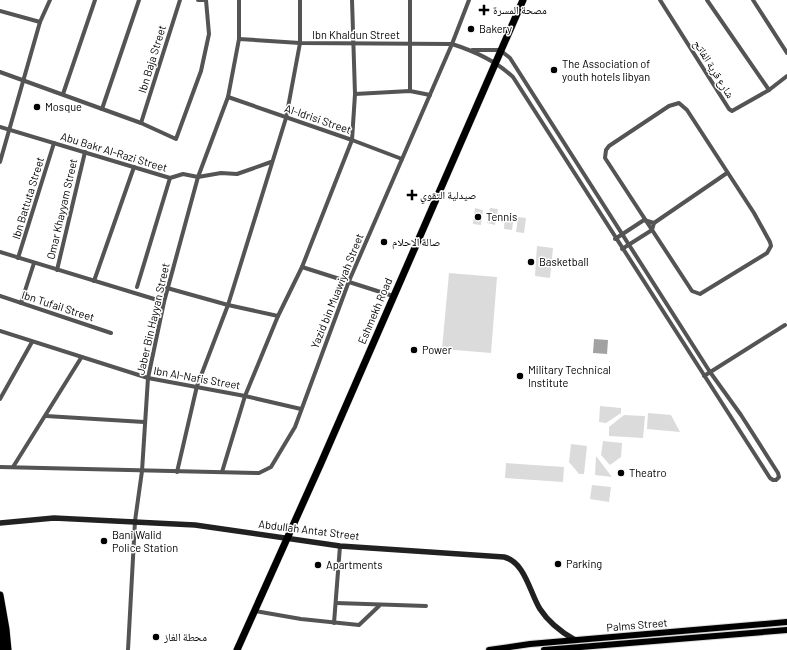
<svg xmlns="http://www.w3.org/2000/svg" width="787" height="650" font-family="Barlow,'Noto Naskh Arabic',sans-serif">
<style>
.green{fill:#dbdbdb}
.water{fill:#a2a2a2}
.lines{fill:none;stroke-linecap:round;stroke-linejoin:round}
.primary-casing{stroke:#dbdbdb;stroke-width:8}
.highway-casing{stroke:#dbdbdb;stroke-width:8}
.street{stroke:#545454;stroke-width:4}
.secondary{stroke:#212121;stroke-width:5.5}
.primary{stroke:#000;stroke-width:6}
.highway{stroke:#000;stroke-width:7}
.poi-dot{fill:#000;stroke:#fff;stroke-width:1.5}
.labels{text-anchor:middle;stroke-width:3;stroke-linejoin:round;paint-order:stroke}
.poi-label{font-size:11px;fill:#000;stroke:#fff;text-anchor:start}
.street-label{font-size:11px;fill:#000;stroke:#fff}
</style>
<rect width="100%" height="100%" fill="#fff"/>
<!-- green -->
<g class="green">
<polygon points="475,208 483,210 481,225 473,224"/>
<polygon points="490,208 498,209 495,225 487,223"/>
<polygon points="505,214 514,215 512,230 504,229"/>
<polygon points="518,217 526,218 524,233 516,232"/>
<polygon points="537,246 553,248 550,278 535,276"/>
<polygon points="449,273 497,277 491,353 442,349"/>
<polygon points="600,406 621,408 621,413 606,423 599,422"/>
<polygon points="648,413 671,415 680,432 647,429"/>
<polygon points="624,415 645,416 643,438 609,436 609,427"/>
<polygon points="603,441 622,443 621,457 610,465 601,455"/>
<polygon points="571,444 587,446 584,474 579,474 569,462"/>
<polygon points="596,456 612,477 595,475"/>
<polygon points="506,463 564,467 563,482 505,478"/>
<polygon points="592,485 611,487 609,502 590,499"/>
</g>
<!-- water -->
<polygon class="water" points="594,339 608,340 607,354 593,353"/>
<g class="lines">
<!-- primary casing -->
<g class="primary-casing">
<g id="primary">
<polyline points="489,650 530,644 787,622"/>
<polyline points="544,650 787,630"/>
</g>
</g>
<!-- highway casing -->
<g class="highway-casing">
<g id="highway">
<polyline points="0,595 6,629 8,650"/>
<polyline points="0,618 3,650"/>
<polyline points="237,650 321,463 523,0"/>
</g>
</g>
<!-- street -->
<g class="street">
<polyline points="198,0 206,0"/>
<polyline points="660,0 729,109 732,111 769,90 787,76"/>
<polyline points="707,0 769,90"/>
<polyline points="753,0 787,53"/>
<polyline points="0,11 40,22"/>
<path d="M239,39L300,43L452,44C474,51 496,61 513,77L770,478L773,480H776L779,477L778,473L741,415L710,372L510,58L500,50H472"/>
<polyline points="0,72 141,123 176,139 201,71 209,34 206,0"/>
<polyline points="410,91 410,0"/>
<polyline points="63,94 95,0"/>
<polyline points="355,94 410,91 430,95"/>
<polyline points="228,97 352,140 402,159"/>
<polygon points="679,103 687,110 754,213 770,242 771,246 767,253 700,294 692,291 605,158 606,150 609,146 669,106"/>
<polyline points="102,109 139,0"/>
<polyline points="141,123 180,0"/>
<polyline points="0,127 170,178 183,174 198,177 221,173 237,174 271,162"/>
<polyline points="0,162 40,22 50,0"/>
<polyline points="615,239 644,220 654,223"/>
<polyline points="622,249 652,230 654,223 727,173"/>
<polyline points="0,252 164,302"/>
<polyline points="18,258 54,143"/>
<polyline points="302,267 393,296"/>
<polyline points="57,270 85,152"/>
<polyline points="94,281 134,167"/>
<polyline points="137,287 170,178"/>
<polyline points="167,288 228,305 278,316"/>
<polyline points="0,296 111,333"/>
<polyline points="21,303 34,263"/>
<polyline points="0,331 148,378 245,396 301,409"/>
<polyline points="704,376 785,325"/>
<polyline points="0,399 32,342"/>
<polyline points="46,416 144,422"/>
<polyline points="0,467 259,473 271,467 295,427 349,281 452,44 469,0"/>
<polyline points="13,467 81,358"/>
<polyline points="177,472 197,386 228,305 286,118 300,43 300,0"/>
<polyline points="222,472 245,396 278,316 302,267 352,140 355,94 352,0"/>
<polyline points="336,603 426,606"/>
<polyline points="255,611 301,619 359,625 379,606"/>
<polyline points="334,623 340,546"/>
<polyline points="128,650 135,521 142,471 148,378 164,302 198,177 228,97 239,39 239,0"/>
</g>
<!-- secondary -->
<path class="secondary" d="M0,523L54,518L195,525L340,546L504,557C525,562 530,593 540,609C549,623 561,632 575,640"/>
<!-- primary -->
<use href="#primary" class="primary"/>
<!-- highway -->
<use href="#highway" class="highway"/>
</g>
<!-- markers -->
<g class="poi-dot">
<path d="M482 4h4v4h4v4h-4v4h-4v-4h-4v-4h4z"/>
<circle cx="471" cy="29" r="4"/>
<circle cx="554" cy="70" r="4"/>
<circle cx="37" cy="107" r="4"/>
<path d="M410 189h4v4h4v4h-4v4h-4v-4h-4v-4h4z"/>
<circle cx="478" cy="217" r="4"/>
<circle cx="384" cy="242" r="4"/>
<circle cx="531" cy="262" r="4"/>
<circle cx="414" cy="350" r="4"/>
<circle cx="520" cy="376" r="4"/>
<circle cx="621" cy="473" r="4"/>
<circle cx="104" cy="541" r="4"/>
<circle cx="558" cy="564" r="4"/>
<circle cx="318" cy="565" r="4"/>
<circle cx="156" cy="637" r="4"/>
</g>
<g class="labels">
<!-- poi labels -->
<g class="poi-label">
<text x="493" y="14">مصحة المسرة</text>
<text x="479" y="33">Bakery</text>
<text x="562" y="68">The Association of<tspan x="562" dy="13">youth hotels libyan</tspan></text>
<text x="45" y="111">Mosque</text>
<text x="420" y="199">صيدلية التقوي</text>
<text x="486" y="221">Tennis</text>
<text x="392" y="246">صالة الاحلام</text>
<text x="539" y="266">Basketball</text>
<text x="422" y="354">Power</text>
<text x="528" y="374">Military Technical<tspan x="528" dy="13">Institute</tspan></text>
<text x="629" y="477">Theatro</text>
<text x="112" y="539">Bani Walid<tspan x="112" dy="13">Police Station</tspan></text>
<text x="566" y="568">Parking</text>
<text x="326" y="569">Apartments</text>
<text x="164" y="641">محطة الغاز</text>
</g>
<!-- street labels -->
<g class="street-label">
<text x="356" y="39">Ibn Khaldun Street</text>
<text transform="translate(152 59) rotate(-73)" y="4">Ibn Baja Street</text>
<text transform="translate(714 69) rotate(58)" y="4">شارع قرية الفاتح</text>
<text transform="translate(318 119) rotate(19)" y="4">Al-Idrisi Street</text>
<text transform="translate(114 152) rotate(17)" y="4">Abu Bakr Al-Razi Street</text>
<text transform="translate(28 198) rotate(-73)" y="4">Ibn Battuta Street</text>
<text transform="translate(62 209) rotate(-77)" y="4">Omar Khayyam Street</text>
<text transform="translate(337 291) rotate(-68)" y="4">Yazid bin Muawiyah Street</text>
<text transform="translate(58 306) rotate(18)" y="4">Ibn Tufail Street</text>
<text transform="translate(375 311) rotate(-67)" y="4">Eshmekh Road</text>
<text transform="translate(153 319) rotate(-77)" y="4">Jaber Bin Hayyan Street</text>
<text transform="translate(197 378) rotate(10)" y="4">Ibn Al-Nafis Street</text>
<text transform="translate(309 530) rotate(7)" y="4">Abdullah Antat Street</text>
<text transform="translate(637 625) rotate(-5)" y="4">Palms Street</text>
</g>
</g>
</svg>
